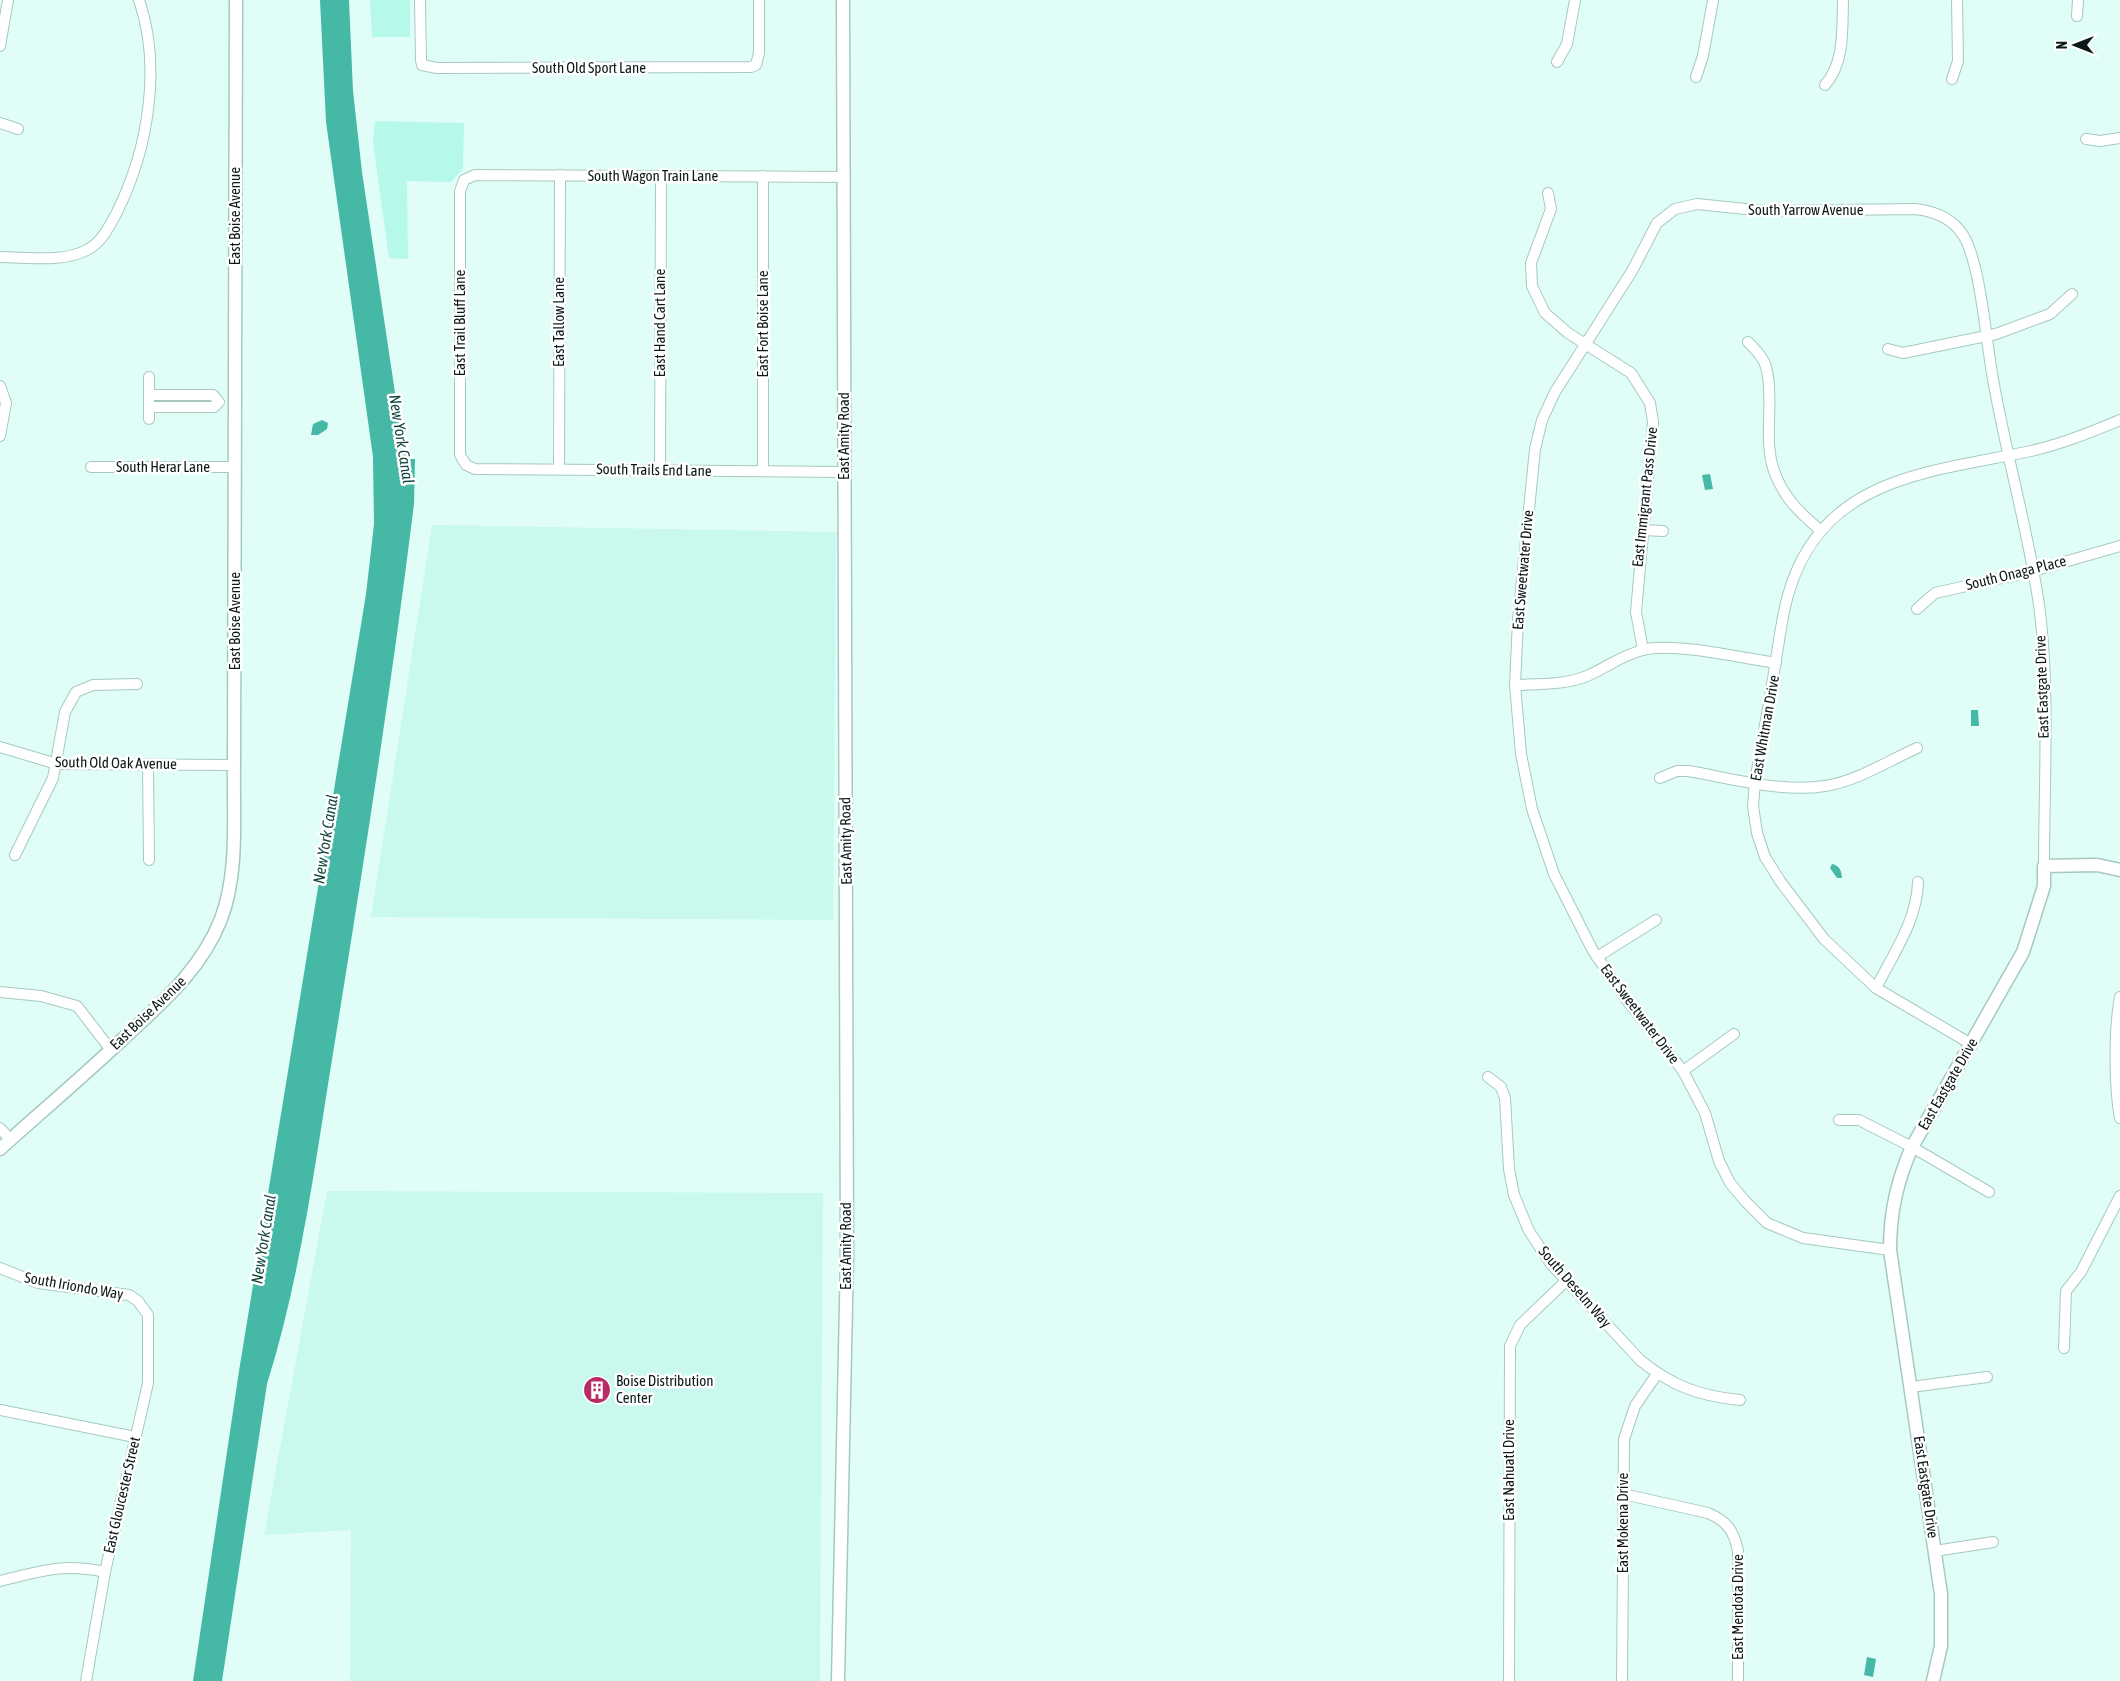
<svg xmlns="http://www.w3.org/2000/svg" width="2120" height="1681" font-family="'Asap Condensed',sans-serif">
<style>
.built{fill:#c9f8ee}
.green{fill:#b6f8ea}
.water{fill:#46b9a6}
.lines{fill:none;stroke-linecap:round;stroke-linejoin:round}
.minor-casing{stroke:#a5c9c1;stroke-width:12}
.tertiary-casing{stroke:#a5c9c1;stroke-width:15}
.minor{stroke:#fff;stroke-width:10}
.tertiary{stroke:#fff;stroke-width:12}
.labels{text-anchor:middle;stroke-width:5;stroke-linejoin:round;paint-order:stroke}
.street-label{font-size:15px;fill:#0c1a17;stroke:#fff}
.poi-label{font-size:15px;fill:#0c1a17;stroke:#fff;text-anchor:start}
.water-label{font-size:16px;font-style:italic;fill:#15473f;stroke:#fff}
</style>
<rect width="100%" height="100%" fill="#e0fef7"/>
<!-- built -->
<g class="built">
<polygon points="432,525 836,532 833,920 371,917"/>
<polygon points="327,1191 823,1193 820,1681 350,1681 351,1530 264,1535"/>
</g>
<!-- green -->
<g class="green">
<polygon points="370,0 410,0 410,37 372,37"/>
<polygon points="375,121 464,123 463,169 451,182 407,181 408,259 389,258 373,143"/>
</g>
<!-- water -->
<g class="water">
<path d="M320,0H349L353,91L362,172L400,426L407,459H415L414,504C392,683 364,862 335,1041C316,1156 302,1272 267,1384L222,1681H193L239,1371L366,594L374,524L373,457L326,122Z"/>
<polygon points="322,420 328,423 327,429 318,435 311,435 313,424"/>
<polygon points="1710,474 1713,489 1705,490 1702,475"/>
<polygon points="1971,710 1978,710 1979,726 1971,726"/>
<path d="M1832,864C1840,866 1841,870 1842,878H1837L1830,868Z"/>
<polygon points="1867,1657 1876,1659 1873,1677 1864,1675"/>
</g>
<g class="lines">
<!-- minor casing -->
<g class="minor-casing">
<g id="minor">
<polyline points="420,0 421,60 422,65 437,68 751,67 756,65 759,53 759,0"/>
<polyline points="2077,16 2078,0"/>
<polyline points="0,46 8,0"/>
<polyline points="1557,62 1567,44 1575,0"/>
<polyline points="1696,77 1703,56 1713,0"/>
<polyline points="1952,79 1958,61 1957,0"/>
<path d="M1825,85C1845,62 1842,30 1843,0"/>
<polyline points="0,123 18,129"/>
<polyline points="2086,139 2100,141 2120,138"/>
<polyline points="763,176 763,471"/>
<polyline points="843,177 475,175 464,180 460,191 460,455 466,465 475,469 844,472"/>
<polyline points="1548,193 1551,209 1531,263 1532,286 1545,313 1568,333 1631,373 1650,403 1653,422 1636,612 1643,650"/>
<path d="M0,257C28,257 61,263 87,250C102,242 109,227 117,212C148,150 162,67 139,0"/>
<path d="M1748,342C1756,350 1765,359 1767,371C1774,403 1763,439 1774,471C1783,497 1800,513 1821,531"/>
<polyline points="1888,349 1903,353 1996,334 2050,314 2072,294"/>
<polyline points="0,386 6,403 0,436"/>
<polyline points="149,395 213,395 219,402 214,407 149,407"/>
<polyline points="149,419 149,377"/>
<polyline points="91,467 235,467"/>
<polyline points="559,469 560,175"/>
<polyline points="660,470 661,176"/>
<polyline points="1642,530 1663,531"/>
<polyline points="1917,609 1935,593 2033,571 2120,546"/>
<path d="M1515,685C1539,684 1565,685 1587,676C1606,668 1622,655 1643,650C1673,642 1742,658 1776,663"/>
<polyline points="0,747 57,764 234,765"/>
<polyline points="148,764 149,860"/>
<path d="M1660,778L1677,771H1688C1731,778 1781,793 1825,786C1857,781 1888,761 1917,748"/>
<polyline points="15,855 53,778 65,712 76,692 93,685 137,684"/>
<polyline points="1597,957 1656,920"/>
<path d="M1876,988C1893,954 1917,921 1918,882"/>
<polyline points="0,992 41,996 77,1006 111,1050"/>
<path d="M2120,997C2114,1029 2114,1086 2120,1118"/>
<path d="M1971,1044L1876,988L1824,939L1780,881L1765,857L1757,833L1753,806L1755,782C1762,741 1770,700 1776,659C1780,637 1782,614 1789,592C1823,476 1932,472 2031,451C2062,444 2091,432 2120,420"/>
<polyline points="1683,1071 1734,1034"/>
<path d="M1488,1077L1501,1087L1505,1098L1509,1169L1514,1195L1529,1231L1551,1264L1640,1360C1672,1386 1699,1396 1740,1400"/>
<polyline points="1839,1120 1859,1120 1912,1147 1989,1192"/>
<polyline points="0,1128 10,1139"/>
<path d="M1890,1250L1803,1238L1767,1223L1745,1201L1730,1183L1719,1161L1705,1113L1683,1071L1629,1003L1593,951L1554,874L1532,809L1521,754L1515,685L1518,620L1535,449L1542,420L1555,392L1632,271L1657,223L1675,209L1697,204L1765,211L1915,209C1934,211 1952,218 1963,235C1981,264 1986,343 1993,379C2006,455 2028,529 2039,605C2050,687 2044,782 2044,866"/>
<polyline points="0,1268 38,1283 129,1295 138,1301 148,1315 148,1383 105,1572 86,1681"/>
<polyline points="2064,1348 2066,1291 2081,1272 2120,1196"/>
<polyline points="1911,1387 1987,1377"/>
<polyline points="0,1410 135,1437"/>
<path d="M1623,1494L1708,1513C1727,1521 1734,1531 1738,1551V1681"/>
<polyline points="1935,1551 1993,1542"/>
<path d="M0,1581C42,1571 61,1563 105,1572"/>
<polyline points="1509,1681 1510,1346 1520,1325 1567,1280"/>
<polyline points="1622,1681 1624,1439 1635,1406 1657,1374"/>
</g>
</g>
<!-- tertiary casing -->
<g class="tertiary-casing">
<g id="tertiary">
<path d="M0,1149C42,1111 86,1074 127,1035C164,1001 202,968 221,919C239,872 233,815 234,765L236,0"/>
<polyline points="838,1681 847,1257 843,0"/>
<path d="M1933,1681L1941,1646V1594L1890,1250C1890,1212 1897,1181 1912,1147L2023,952L2044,886V866L2097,865L2120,870"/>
</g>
</g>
<!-- minor -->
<use href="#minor" class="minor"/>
<!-- tertiary -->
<use href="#tertiary" class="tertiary"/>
</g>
<!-- icons -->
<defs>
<g id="building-disc" transform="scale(1.4375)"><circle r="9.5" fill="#b72c66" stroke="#fff"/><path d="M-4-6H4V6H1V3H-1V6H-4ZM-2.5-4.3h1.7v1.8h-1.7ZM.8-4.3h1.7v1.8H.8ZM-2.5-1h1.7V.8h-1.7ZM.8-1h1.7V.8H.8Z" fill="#fff"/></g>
</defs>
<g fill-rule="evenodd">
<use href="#building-disc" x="597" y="1390"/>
</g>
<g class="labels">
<!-- street labels -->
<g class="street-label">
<text x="589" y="73">South Old Sport Lane</text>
<text x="653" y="181">South Wagon Train Lane</text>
<text x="1806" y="215">South Yarrow Avenue</text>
<text transform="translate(235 216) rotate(-90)" y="5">East Boise Avenue</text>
<text transform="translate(559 322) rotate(-90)" y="5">East Tallow Lane</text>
<text transform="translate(460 323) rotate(-90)" y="5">East Trail Bluff Lane</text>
<text transform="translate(660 323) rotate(-90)" y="5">East Hand Cart Lane</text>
<text transform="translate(763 324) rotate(-90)" y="5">East Fort Boise Lane</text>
<text transform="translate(844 436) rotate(-90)" y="5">East Amity Road</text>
<text x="163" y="472">South Herar Lane</text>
<text transform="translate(654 470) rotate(1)" y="5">South Trails End Lane</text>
<text transform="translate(1645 497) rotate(-84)" y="5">East Immigrant Pass Drive</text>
<text transform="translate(1523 570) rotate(-85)" y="5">East Sweetwater Drive</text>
<text transform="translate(2016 573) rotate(-14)" y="5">South Onaga Place</text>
<text transform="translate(235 621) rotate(-90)" y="5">East Boise Avenue</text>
<text transform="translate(2042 687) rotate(-92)" y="5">East Eastgate Drive</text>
<text transform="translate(1765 728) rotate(-80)" y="5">East Whitman Drive</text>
<text transform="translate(116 763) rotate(1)" y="5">South Old Oak Avenue</text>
<text transform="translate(846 841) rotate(-91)" y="5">East Amity Road</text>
<text transform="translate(148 1013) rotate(-44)" y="5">East Boise Avenue</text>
<text transform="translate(1640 1014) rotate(53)" y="5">East Sweetwater Drive</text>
<text transform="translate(1948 1084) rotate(-60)" y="5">East Eastgate Drive</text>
<text transform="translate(846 1246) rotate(-90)" y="5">East Amity Road</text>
<text transform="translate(74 1286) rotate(10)" y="5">South Iriondo Way</text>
<text transform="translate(1575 1287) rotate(49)" y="5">South Deselm Way</text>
<text transform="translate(1509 1470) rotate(-90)" y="5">East Nahuatl Drive</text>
<text transform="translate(1926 1487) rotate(82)" y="5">East Eastgate Drive</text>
<text transform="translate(122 1495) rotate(-77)" y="5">East Gloucester Street</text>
<text transform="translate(1623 1523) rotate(-90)" y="5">East Mokena Drive</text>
<text transform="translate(1738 1607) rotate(-90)" y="5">East Mendota Drive</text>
</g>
<!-- poi labels -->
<g class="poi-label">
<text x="616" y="1386">Boise Distribution<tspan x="616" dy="17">Center</tspan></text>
</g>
<!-- water labels -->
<g class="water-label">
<text transform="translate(402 439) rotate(81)" y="6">New York Canal</text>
<text transform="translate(325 839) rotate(-81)" y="6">New York Canal</text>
<text transform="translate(263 1239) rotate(-81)" y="6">New York Canal</text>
</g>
</g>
<!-- north arrow -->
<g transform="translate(2075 45) rotate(270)" stroke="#ffffff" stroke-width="4" paint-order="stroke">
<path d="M0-4L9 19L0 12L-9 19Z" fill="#0c1a17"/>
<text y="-8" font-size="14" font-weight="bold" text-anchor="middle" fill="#0c1a17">N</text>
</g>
</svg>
